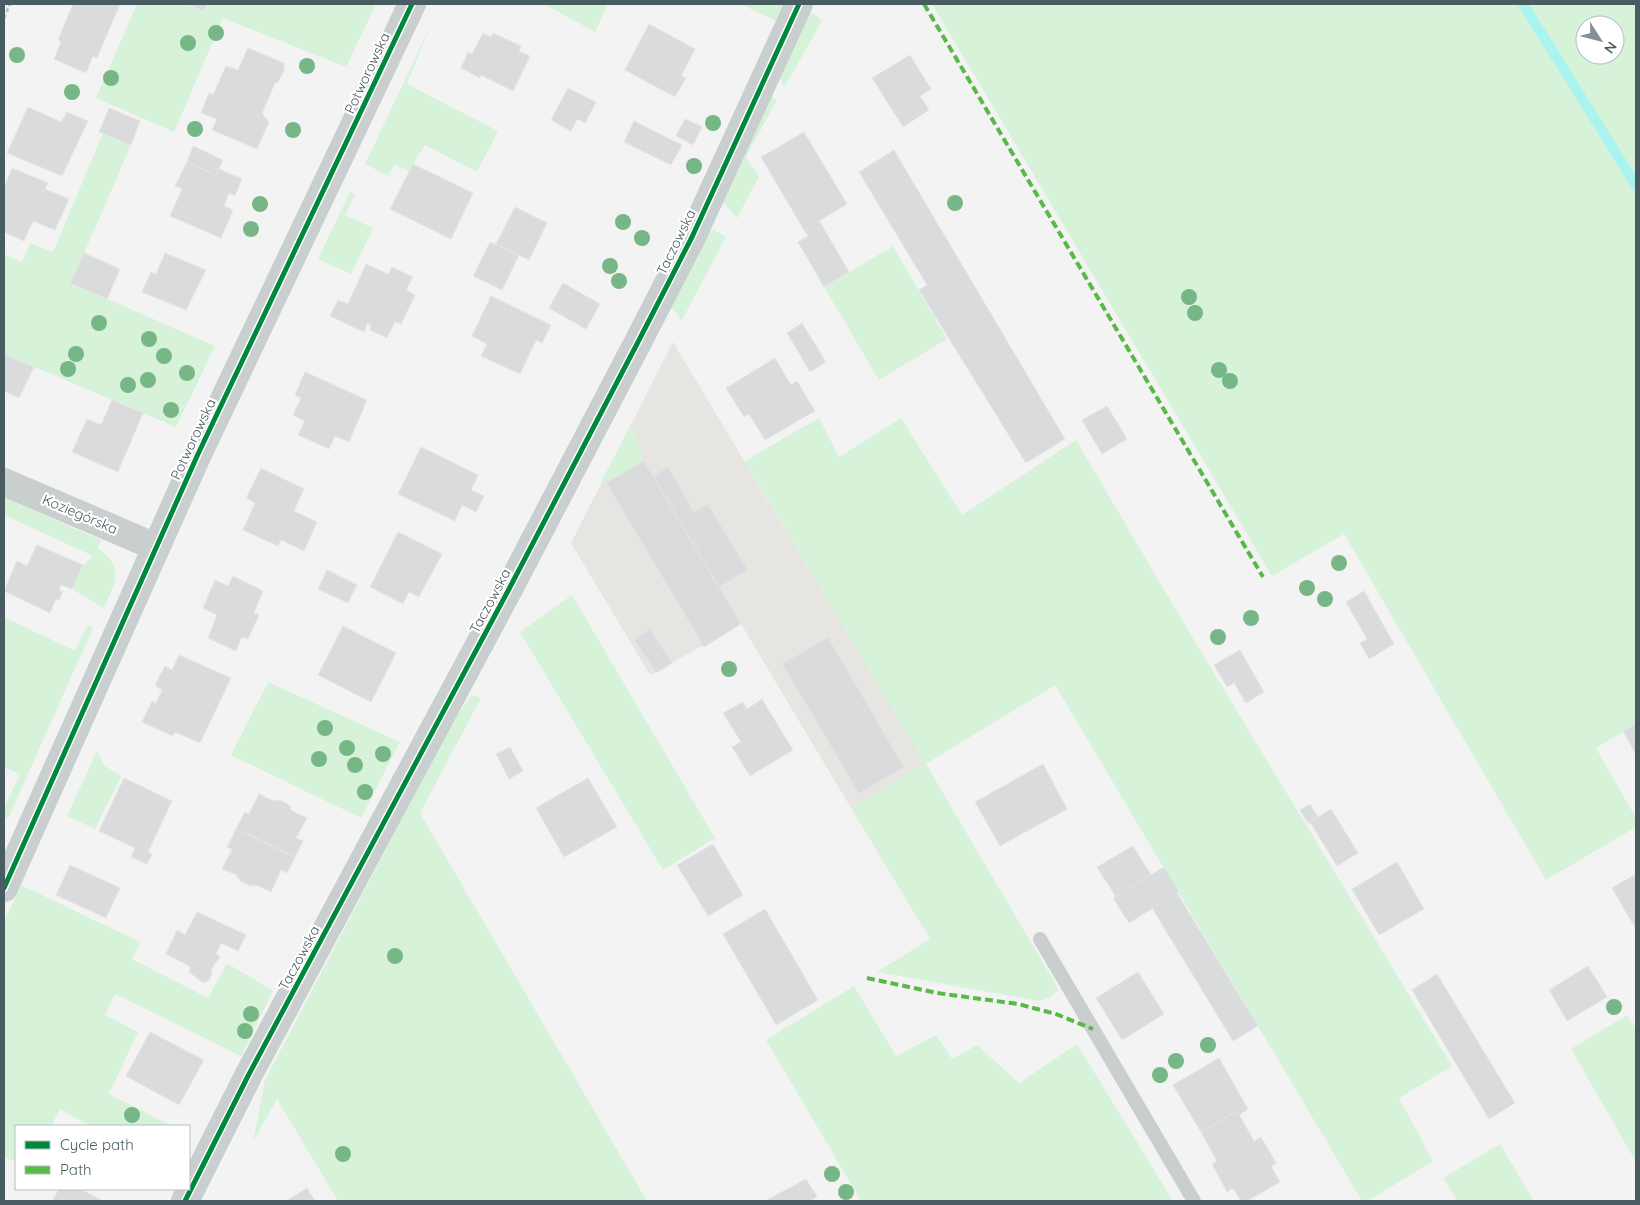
<svg xmlns="http://www.w3.org/2000/svg" width="1640" height="1205" font-family="Quicksand,sans-serif">
<style>
.commercial{fill:#e7e5e2}
.green{fill:#d6f3da;fill-rule:evenodd}
.lines{fill:none;stroke-linecap:round;stroke-linejoin:round}
.stream{stroke:#aaf3ef;stroke-width:10}
.building{fill:#d9dbdc;stroke:#e5e5e6}
.path{stroke:#b9c7bf;stroke-width:3;stroke-dasharray:4 2.5;stroke-linecap:butt}
.lane{stroke:#c9cecf;stroke-width:14}
.street{stroke:#c9cecf;stroke-width:28}
.quiet{stroke:#58b947;stroke-width:4;stroke-dasharray:8 4;stroke-linecap:butt}
.cycleway-casing{stroke:#fff;stroke-width:8}
.cycleway{stroke:#00873e;stroke-width:5}
.tree{fill:#77b686}
.labels{text-anchor:middle;stroke-width:4.5;stroke-linejoin:round;paint-order:stroke}
.street-label{font-size:14px;fill:#485c61;stroke:#fff}
</style>
<rect width="100%" height="100%" fill="#f3f3f3"/>
<!-- commercial -->
<polygon class="commercial" points="673,342 926,764 851,808 741,624 650,675 571,543"/>
<!-- green -->
<g class="green">
<polygon points="137,4 187,4 204,11 207,4 376,4 346,67 223,18 174,132 96,98"/>
<polygon points="544,4 608,4 595,32"/>
<polygon points="740,4 784,4 776,21"/>
<path d="M932,4H1636V724L1596,748L1636,818V827L1546,880L1344,534L1272,576ZM1585,25H1615V55H1585Z"/>
<polygon points="813,13 822,21 784,88 780,76 806,17"/>
<polygon points="431,25 407,84 498,131 477,172 425,145 409,171 394,165 388,176 365,164"/>
<polygon points="770,95 777,100 746,157 759,177 737,218 721,200"/>
<polygon points="103,133 131,145 71,283 215,346 176,427 4,354 4,254 22,262 30,243 53,252"/>
<polygon points="350,192 355,195 345,215 373,228 351,274 318,259"/>
<polygon points="714,230 726,237 682,320 671,307 707,232"/>
<polygon points="893,246 947,339 879,380 824,287"/>
<polygon points="819,418 839,457 901,418 962,515 1076,440 1185,625 1452,1066 1399,1098 1433,1161 1368,1201 1362,1201 1055,685 926,764 1059,990 1049,998 1039,1001 877,972 930,939 851,808 925,764 745,461"/>
<polygon points="631,424 644,461 606,483 601,482"/>
<path d="M4,497L101,540L98,548C125,569 116,580 104,608L72,589L83,565L93,556L4,515Z"/>
<polygon points="572,595 715,838 663,870 520,632"/>
<polygon points="4,617 75,651 87,625 93,628 8,819 4,817 4,809 20,774 4,767"/>
<polygon points="268,682 400,742 361,818 231,755"/>
<polygon points="472,695 481,698 420,813 647,1201 338,1201 277,1099 253,1142 265,1080 453,721"/>
<polygon points="97,751 105,766 121,776 95,829 67,816"/>
<polygon points="21,885 140,942 132,959 208,998 227,963 273,991 241,1056 115,994 105,1015 138,1032 109,1094 172,1126 91,1126 60,1109 51,1126 16,1126 16,1162 4,1157 4,922"/>
<polygon points="854,986 896,1056 936,1035 952,1059 977,1045 1019,1083 1077,1044 1173,1201 861,1201 766,1040"/>
<polygon points="1627,1015 1636,1029 1636,1162 1571,1049"/>
<polygon points="1500,1144 1534,1201 1457,1201 1443,1178"/>
</g>
<g class="lines">
<!-- stream -->
<polyline class="stream" points="1523,4 1636,185"/>
</g>
<!-- building -->
<g class="building">
<polygon points="73,4 120,4 97,58 93,56 86,73 54,59 61,42 58,40"/>
<polygon points="191,4 207,4 204,11 190,5"/>
<polygon points="649,24 695,49 681,76 686,78 675,97 625,70"/>
<polygon points="483,33 491,37 493,33 521,46 519,51 530,56 513,91 481,75 480,78 461,68 468,52 472,54"/>
<polygon points="248,48 284,63 284,71 278,82 275,83 262,113 269,122 257,149 212,130 217,119 201,113 209,93 213,95 226,66 238,70"/>
<polygon points="910,55 931,89 920,96 929,110 903,127 872,78"/>
<polygon points="568,88 596,102 585,123 577,119 571,131 551,120"/>
<polygon points="28,107 61,122 67,112 88,121 62,176 7,153"/>
<polygon points="109,108 140,121 131,145 99,132"/>
<polygon points="685,119 702,127 693,145 676,136"/>
<polygon points="634,121 682,145 671,165 624,142"/>
<polygon points="804,132 847,204 804,230 761,157"/>
<polygon points="193,146 223,160 216,175 187,162"/>
<polygon points="894,150 1065,439 1026,463 919,290 927,285 859,172"/>
<polygon points="187,162 216,175 219,169 242,179 235,196 229,193 224,206 233,210 221,238 170,216 182,189 175,186"/>
<polygon points="413,164 473,193 451,239 390,209"/>
<polygon points="12,168 48,183 45,189 69,199 55,230 33,221 24,241 4,232 4,188"/>
<polygon points="515,207 547,223 529,260 496,244"/>
<polygon points="819,220 849,272 824,287 798,242 808,236 804,230"/>
<polygon points="490,242 519,255 502,290 473,276"/>
<polygon points="84,253 120,269 107,299 70,283"/>
<polygon points="165,253 206,270 186,310 142,292 151,272 156,274"/>
<polygon points="366,264 388,274 392,267 413,277 406,290 415,295 401,324 395,322 387,338 370,330 371,325 367,324 364,332 330,316 338,300 348,304"/>
<polygon points="563,283 600,304 586,329 549,308"/>
<polygon points="491,296 551,325 542,343 536,340 520,374 481,356 487,344 472,336"/>
<polygon points="802,323 826,362 810,372 787,333"/>
<polygon points="4,354 34,367 19,398 4,391"/>
<polygon points="775,358 791,385 797,381 815,411 765,440 749,414 744,417 726,388"/>
<polygon points="305,372 367,400 349,442 335,436 329,449 298,435 305,421 293,415 301,398 295,395"/>
<polygon points="112,400 143,413 118,472 72,452 87,419 101,425"/>
<polygon points="1107,406 1127,439 1102,454 1082,420"/>
<polygon points="421,447 478,475 471,490 484,496 476,512 462,505 455,521 398,494"/>
<polygon points="644,461 741,624 704,647 606,483"/>
<polygon points="668,467 694,512 708,504 748,570 719,587 653,476"/>
<polygon points="261,468 304,489 294,511 317,522 304,551 281,540 278,546 243,530 255,503 246,498"/>
<polygon points="398,532 442,554 419,597 409,592 403,604 370,587"/>
<polygon points="37,545 83,565 72,589 61,585 59,590 63,591 59,600 56,599 50,613 4,591 17,561 27,566"/>
<polygon points="327,570 357,585 348,603 318,589"/>
<polygon points="233,576 263,591 254,613 259,615 248,639 242,637 236,651 208,638 217,615 203,608 215,580 228,586"/>
<polygon points="1364,591 1394,644 1369,659 1360,643 1367,639 1346,602"/>
<polygon points="343,626 396,653 371,702 318,675"/>
<polygon points="650,629 672,663 656,673 634,639"/>
<polygon points="828,637 904,767 859,794 782,664"/>
<polygon points="1240,650 1264,692 1246,703 1234,683 1227,687 1214,665"/>
<polygon points="179,655 231,678 200,743 175,732 173,736 142,722 152,701 156,703 162,690 155,685 165,666 172,670"/>
<polygon points="762,699 793,750 750,776 732,747 741,742 723,713 743,702 747,709"/>
<polygon points="1636,724 1636,755 1623,731"/>
<polygon points="510,747 523,771 509,779 496,754"/>
<polygon points="1043,764 1067,809 1000,846 975,802"/>
<polygon points="124,778 172,801 148,852 152,854 147,864 131,857 135,848 99,831"/>
<polygon points="588,778 617,827 564,857 536,808"/>
<polygon points="259,794 273,801 280,800 289,805 292,811 307,818 296,838 303,841 295,857 236,829 245,812 249,814"/>
<polygon points="1310,804 1318,817 1308,823 1300,810"/>
<polygon points="1331,809 1358,853 1337,866 1310,822"/>
<polygon points="236,829 295,857 287,873 281,870 271,892 256,885 250,886 240,881 237,875 222,869 232,849 227,847"/>
<polygon points="713,844 743,895 708,916 677,865"/>
<polygon points="1133,846 1151,875 1116,897 1097,867"/>
<polygon points="1397,862 1424,909 1379,935 1352,889"/>
<polygon points="70,865 120,888 106,918 56,895"/>
<polygon points="1164,867 1179,892 1129,923 1113,898"/>
<polygon points="1636,874 1636,929 1612,888"/>
<polygon points="1177,893 1258,1026 1233,1041 1152,908"/>
<polygon points="765,909 818,1000 776,1025 723,934"/>
<polygon points="197,912 246,935 238,951 221,943 216,954 220,957 211,969 212,974 209,980 203,983 189,972 191,967 166,954 177,930 185,935"/>
<polygon points="1588,966 1607,997 1567,1021 1549,990"/>
<polygon points="1138,972 1164,1014 1122,1040 1096,998"/>
<polygon points="1437,974 1515,1103 1489,1119 1412,990"/>
<polygon points="150,1032 204,1060 179,1105 126,1076"/>
<polygon points="1219,1058 1248,1109 1239,1115 1237,1111 1201,1132 1173,1085"/>
<polygon points="1237,1111 1254,1141 1261,1137 1276,1163 1271,1166 1280,1182 1247,1201 1241,1201 1233,1188 1227,1192 1212,1164 1217,1161 1201,1132"/>
<polygon points="806,1179 817,1197 809,1201 765,1201"/>
<polygon points="307,1188 315,1201 286,1201"/>
<polygon points="59,1189 80,1189 103,1201 52,1201"/>
</g>
<g class="lines">
<!-- path -->
<polyline class="path" points="4,18 10,4"/>
<!-- lane -->
<polyline class="lane" points="1040,939 1194,1201"/>
<!-- street -->
<g class="street">
<polyline points="4,482 156,547"/>
<polyline points="4,888 198,454 412,4"/>
<polyline points="185,1201 248,1076 509,589 638,342 692,237 799,4"/>
</g>
<!-- quiet -->
<g class="quiet">
<polyline points="924,4 1263,577"/>
<polyline points="867,978 937,993 1018,1004 1056,1014 1093,1029"/>
</g>
<!-- cycleway casing -->
<g class="cycleway-casing">
<g id="cycleway">
<polyline points="4,888 198,454 412,4"/>
<polyline points="185,1201 248,1076 509,589 638,342 692,237 799,4"/>
</g>
</g>
<!-- cycleway -->
<use href="#cycleway" class="cycleway"/>
</g>
<!-- trees -->
<g class="tree">
<circle cx="216" cy="33" r="8"/>
<circle cx="188" cy="43" r="8"/>
<circle cx="17" cy="55" r="8"/>
<circle cx="307" cy="66" r="8"/>
<circle cx="111" cy="78" r="8"/>
<circle cx="72" cy="92" r="8"/>
<circle cx="713" cy="123" r="8"/>
<circle cx="195" cy="129" r="8"/>
<circle cx="293" cy="130" r="8"/>
<circle cx="694" cy="166" r="8"/>
<circle cx="955" cy="203" r="8"/>
<circle cx="260" cy="204" r="8"/>
<circle cx="623" cy="222" r="8"/>
<circle cx="251" cy="229" r="8"/>
<circle cx="642" cy="238" r="8"/>
<circle cx="610" cy="266" r="8"/>
<circle cx="619" cy="281" r="8"/>
<circle cx="1189" cy="297" r="8"/>
<circle cx="1195" cy="313" r="8"/>
<circle cx="99" cy="323" r="8"/>
<circle cx="149" cy="339" r="8"/>
<circle cx="76" cy="354" r="8"/>
<circle cx="164" cy="356" r="8"/>
<circle cx="68" cy="369" r="8"/>
<circle cx="1219" cy="370" r="8"/>
<circle cx="187" cy="373" r="8"/>
<circle cx="148" cy="380" r="8"/>
<circle cx="1230" cy="381" r="8"/>
<circle cx="128" cy="385" r="8"/>
<circle cx="171" cy="410" r="8"/>
<circle cx="1339" cy="563" r="8"/>
<circle cx="1307" cy="588" r="8"/>
<circle cx="1325" cy="599" r="8"/>
<circle cx="1251" cy="618" r="8"/>
<circle cx="1218" cy="637" r="8"/>
<circle cx="729" cy="669" r="8"/>
<circle cx="325" cy="728" r="8"/>
<circle cx="347" cy="748" r="8"/>
<circle cx="383" cy="754" r="8"/>
<circle cx="319" cy="759" r="8"/>
<circle cx="355" cy="765" r="8"/>
<circle cx="365" cy="792" r="8"/>
<circle cx="395" cy="956" r="8"/>
<circle cx="1614" cy="1007" r="8"/>
<circle cx="251" cy="1014" r="8"/>
<circle cx="245" cy="1031" r="8"/>
<circle cx="1208" cy="1045" r="8"/>
<circle cx="1176" cy="1061" r="8"/>
<circle cx="1160" cy="1075" r="8"/>
<circle cx="132" cy="1115" r="8"/>
<circle cx="343" cy="1154" r="8"/>
<circle cx="832" cy="1174" r="8"/>
<circle cx="846" cy="1192" r="8"/>
</g>
<g class="labels">
<!-- street labels -->
<g class="street-label">
<text transform="translate(367 73) rotate(-65)" y="5">Potworowska</text>
<text transform="translate(676 242) rotate(-64)" y="5">Taczowska</text>
<text transform="translate(193 439) rotate(-65)" y="5">Potworowska</text>
<text transform="translate(80 514) rotate(23)" y="5">Koziegórska</text>
<text transform="translate(490 601) rotate(-62)" y="5">Taczowska</text>
<text transform="translate(299 958) rotate(-62)" y="5">Taczowska</text>
</g>
</g>
<!-- border -->
<rect width="1640" height="1205" fill="none" stroke="#485c61" stroke-width="10"/>
<!-- legend -->
<rect x="15" y="1125" width="175" height="65" fill="#ffffff" stroke="#b6bec0"/>
<rect x="25" y="1141" width="25" height="8" fill="#00873e" stroke="#b6bec0"/>
<text x="60" y="1150" font-size="15" fill="#485c61">Cycle path</text>
<rect x="25" y="1166" width="25" height="8" fill="#58b947" stroke="#b6bec0"/>
<text x="60" y="1175" font-size="15" fill="#485c61">Path</text>
<!-- north arrow -->
<g transform="translate(1600 40) rotate(126)"><circle r="24" fill="#ffffff" stroke="#b6bec0"/>
<path d="M0-4L9 19L0 12L-9 19Z" fill="#849194"/>
<text y="-8" font-size="14" font-weight="bold" text-anchor="middle" fill="#485c61">N</text>
</g>
</svg>
